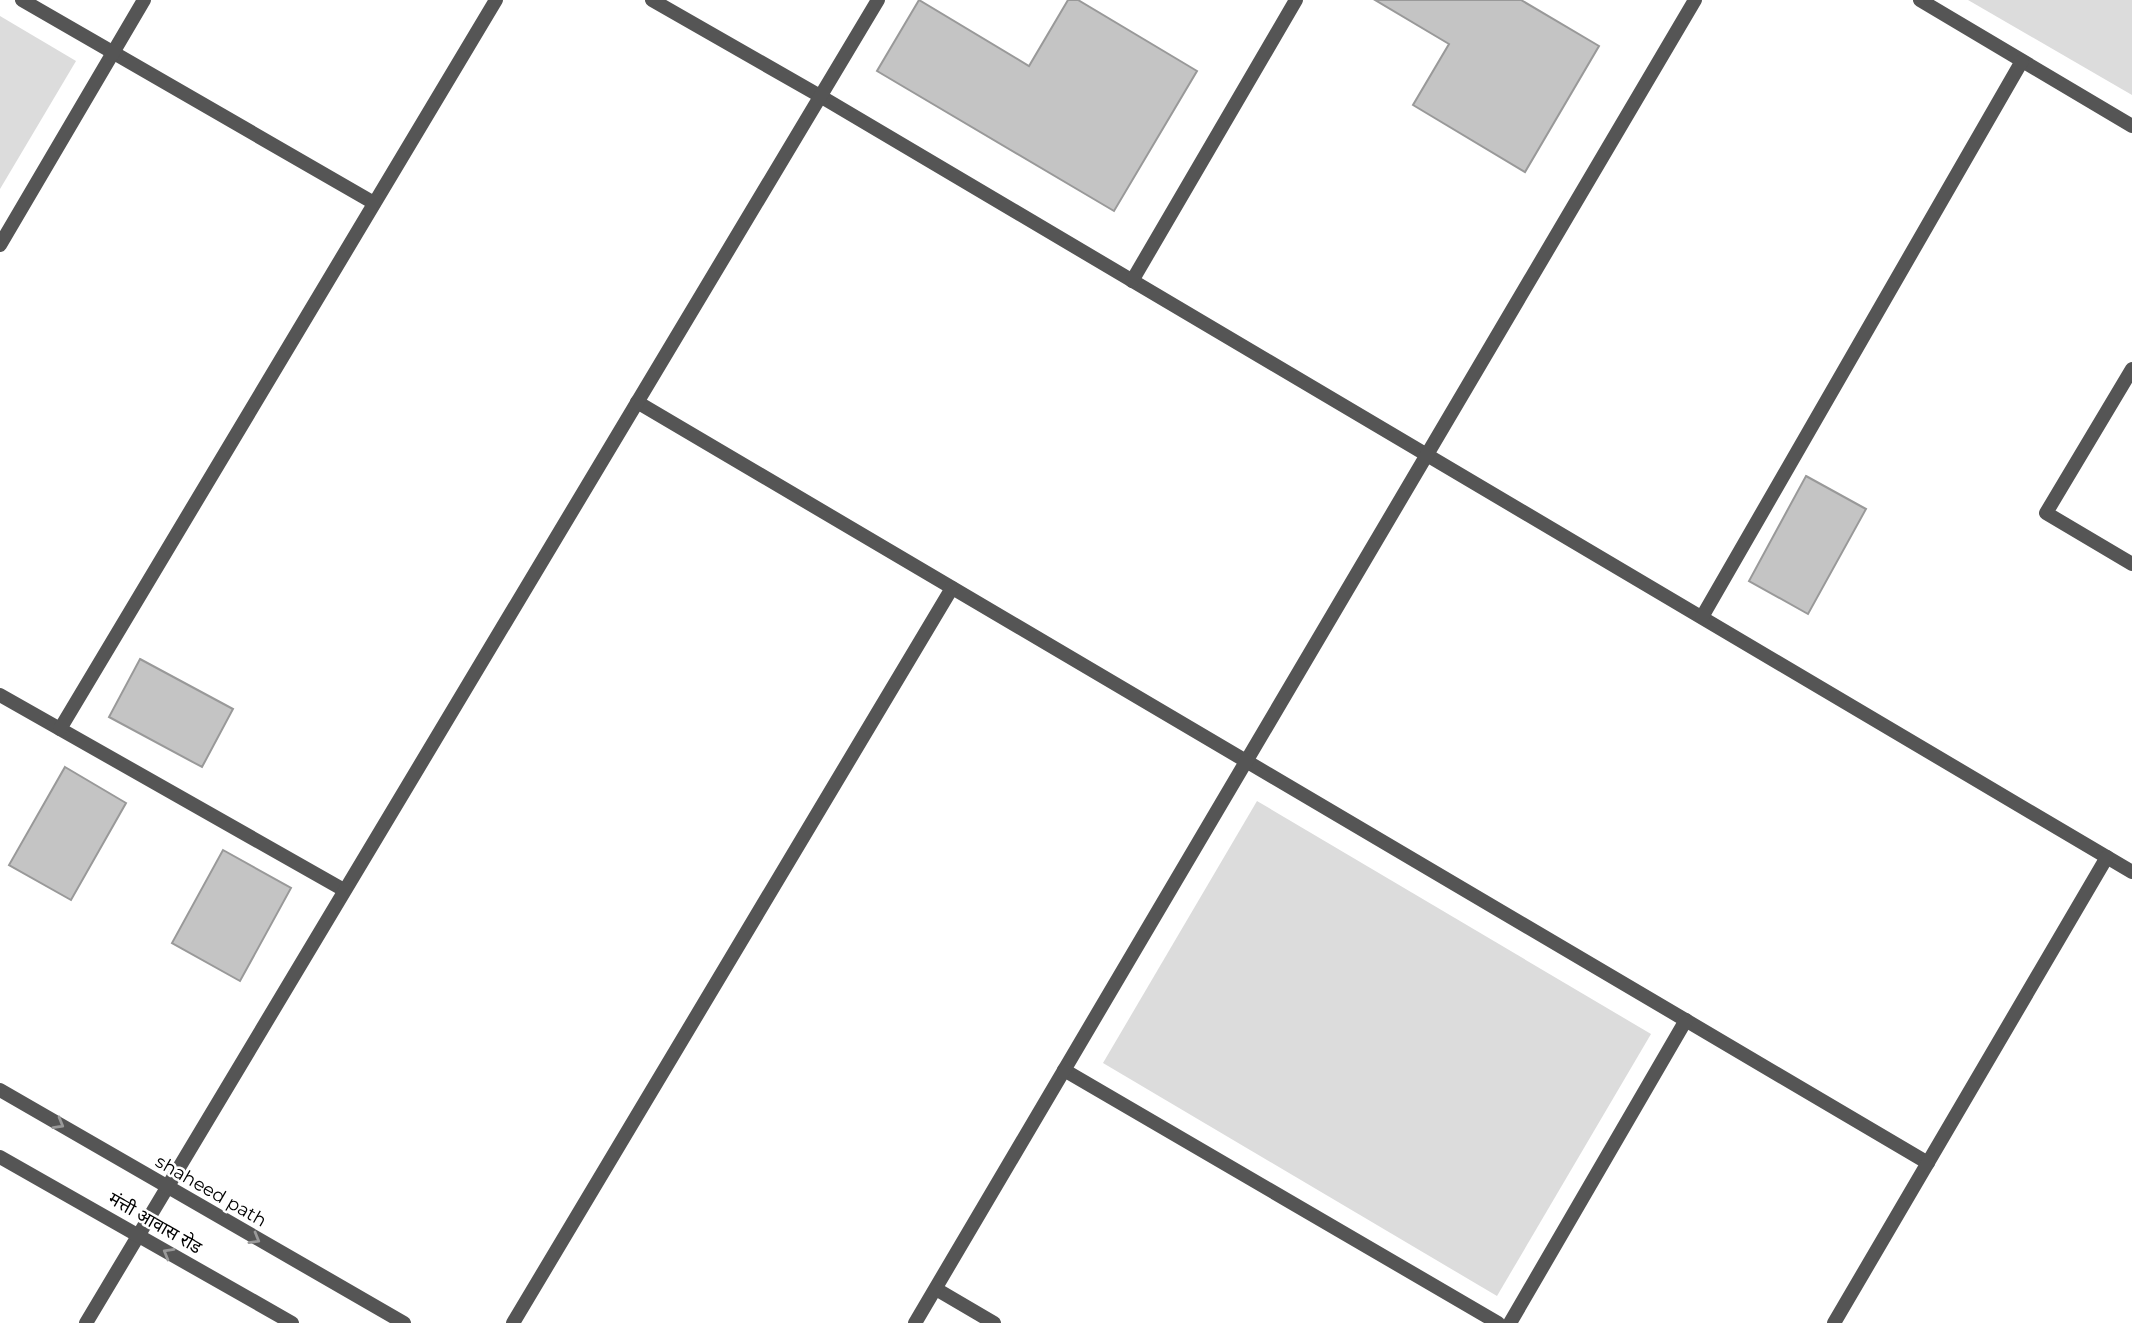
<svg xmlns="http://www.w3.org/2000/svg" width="2132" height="1323" font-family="Montserrat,'Noto Sans Devanagari',sans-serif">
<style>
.green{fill:#dcdcdc}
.building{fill:#c4c4c4;stroke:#999;stroke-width:2}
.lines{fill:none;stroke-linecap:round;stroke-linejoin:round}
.minor{stroke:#555;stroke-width:14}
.tertiary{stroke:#555;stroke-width:14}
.oneway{stroke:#999}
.labels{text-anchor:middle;stroke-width:5;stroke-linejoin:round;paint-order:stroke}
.street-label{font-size:18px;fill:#000;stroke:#fff}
</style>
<rect width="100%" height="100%" fill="#fff"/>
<!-- green -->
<g class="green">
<polygon points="1968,0 2132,0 2132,95"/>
<polygon points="0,16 76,61 0,189"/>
<polygon points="1257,801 1651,1034 1497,1296 1103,1063"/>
</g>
<!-- building -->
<g class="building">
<polygon points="919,0 1029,66 1068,0 1078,0 1197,71 1114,211 877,71"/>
<polygon points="1375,0 1521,0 1599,46 1525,172 1413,105 1449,44"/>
<polygon points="1806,476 1866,509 1808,614 1749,581"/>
<polygon points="140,659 233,709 202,767 109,717"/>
<polygon points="65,767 126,803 71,900 9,865"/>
<polygon points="223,850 291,888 240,981 172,943"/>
</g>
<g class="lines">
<!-- minor -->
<g class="minor">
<polyline points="22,0 374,203"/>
<polyline points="652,0 820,96 2132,872"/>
<polyline points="1920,0 2132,126"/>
<polyline points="0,245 144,0"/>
<polyline points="1132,281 1296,0"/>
<polyline points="2132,369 2046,513 2132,564"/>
<polyline points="637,402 1928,1163"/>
<polyline points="1702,617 2022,61"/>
<polyline points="0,695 344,890"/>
<polyline points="60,729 496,0"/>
<polyline points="1064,1070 1498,1323"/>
<polyline points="936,1289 994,1323"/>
<polyline points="86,1323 878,0"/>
<polyline points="513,1323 952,588"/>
<polyline points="915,1323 1695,0"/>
<polyline points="1510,1323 1686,1020"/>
<polyline points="1834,1323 2107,857"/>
</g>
<!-- tertiary -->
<g class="tertiary">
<polyline points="0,1090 404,1323"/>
<polyline points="0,1157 292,1323"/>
</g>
</g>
<!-- one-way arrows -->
<defs><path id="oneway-chevron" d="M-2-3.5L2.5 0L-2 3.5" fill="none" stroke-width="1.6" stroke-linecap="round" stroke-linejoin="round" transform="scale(1.75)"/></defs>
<g class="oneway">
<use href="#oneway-chevron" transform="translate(59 1124) rotate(30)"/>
<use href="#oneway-chevron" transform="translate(255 1239) rotate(30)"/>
<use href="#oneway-chevron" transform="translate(168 1253) rotate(-150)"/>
</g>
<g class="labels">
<!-- street labels -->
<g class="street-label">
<text transform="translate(211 1191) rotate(30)" y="6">shaheed path</text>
<text transform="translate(155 1223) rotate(30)" y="6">मंत्ती आवास रोड</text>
</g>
</g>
</svg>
